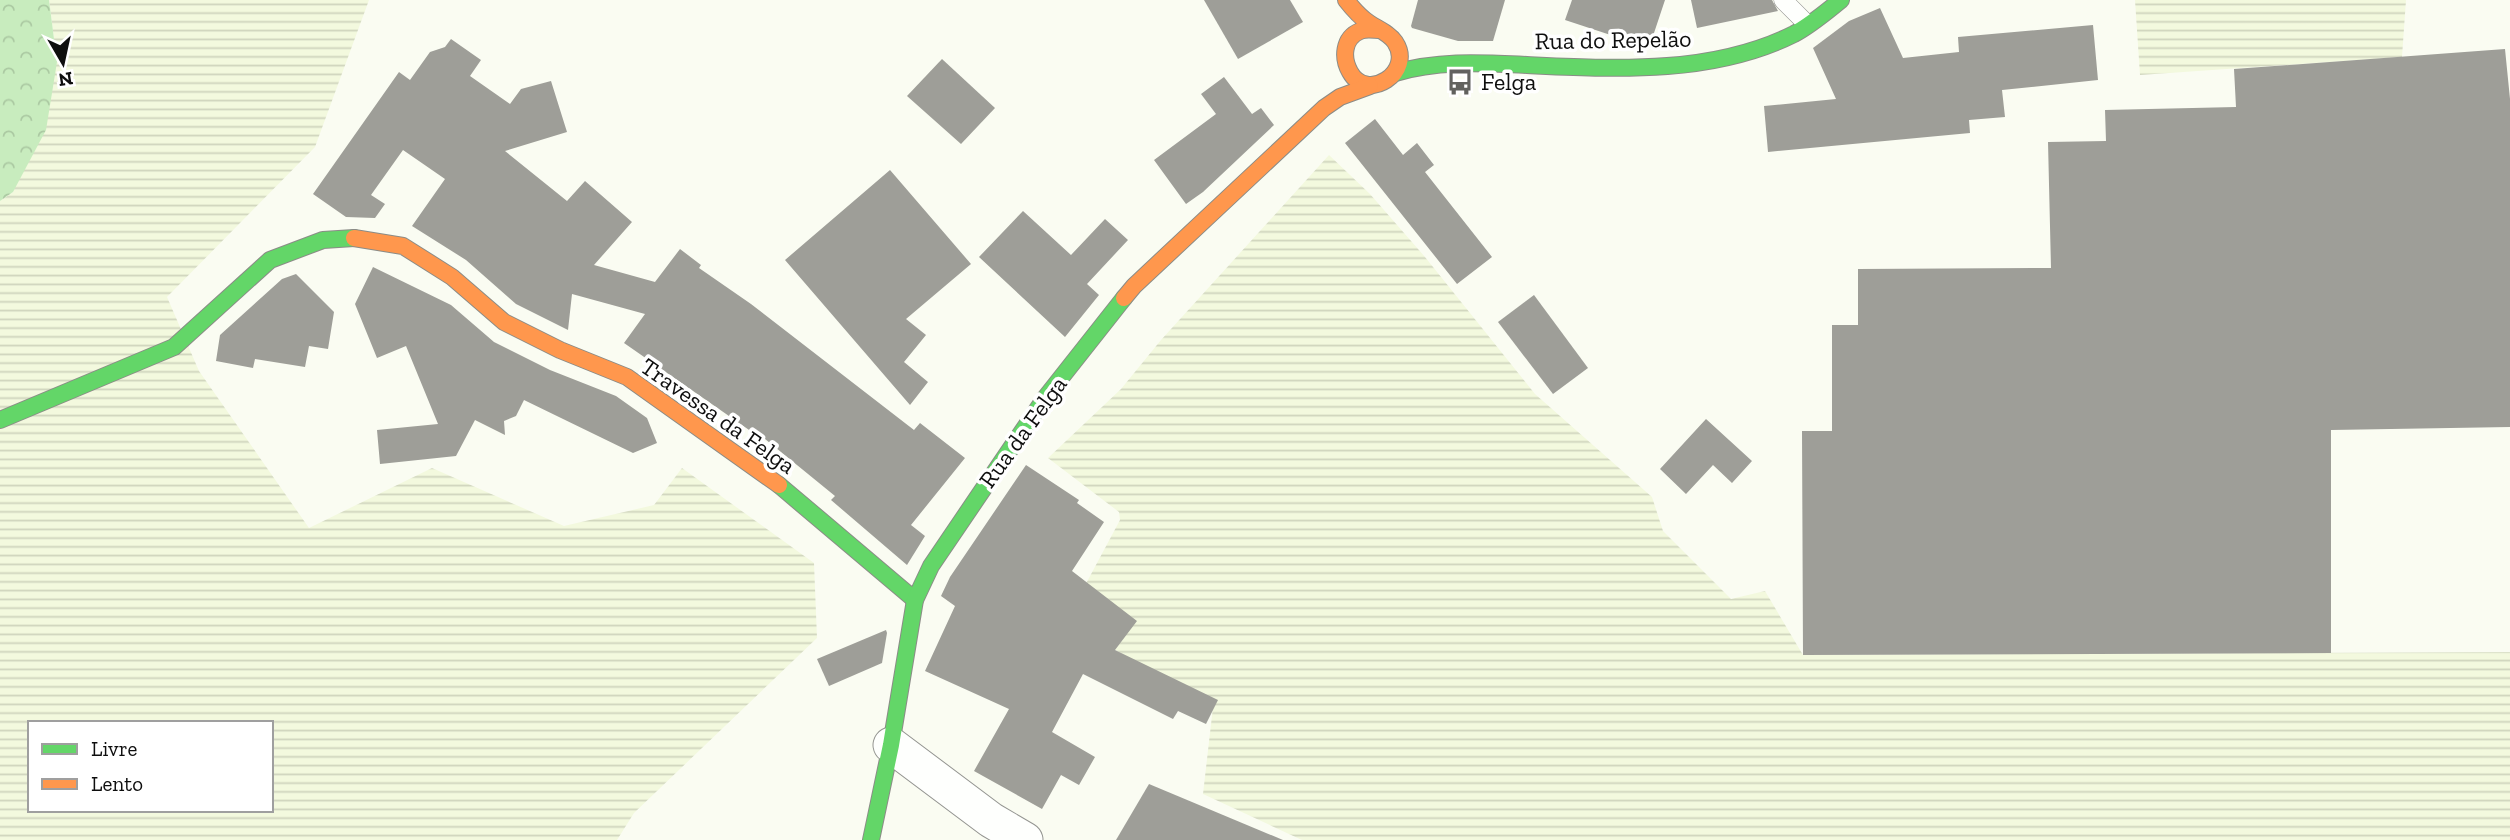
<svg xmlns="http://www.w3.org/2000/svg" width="2510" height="840" font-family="'Zilla Slab',serif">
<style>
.farmland{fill:url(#farmland-rules);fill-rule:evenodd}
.forest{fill:url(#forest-crowns)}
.building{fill:#9e9e98}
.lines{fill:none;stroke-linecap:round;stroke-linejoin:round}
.lane-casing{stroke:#949591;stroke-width:19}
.street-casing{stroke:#949591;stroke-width:37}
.fast-casing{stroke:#8b8c87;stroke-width:18}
.slow-casing{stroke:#8b8c87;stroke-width:18}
.lane{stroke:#fefffd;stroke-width:18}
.street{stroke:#fefffd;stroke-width:35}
.fast{stroke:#63d668;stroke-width:16}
.slow{stroke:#ff974d;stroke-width:16}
.labels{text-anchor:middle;stroke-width:7;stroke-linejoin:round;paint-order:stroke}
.street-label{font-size:24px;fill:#0e0e0e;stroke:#fff}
.poi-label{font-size:24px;fill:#0e0e0e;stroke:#fff;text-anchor:start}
</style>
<defs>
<pattern id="farmland-rules" width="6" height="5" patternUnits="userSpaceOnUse" patternTransform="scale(1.75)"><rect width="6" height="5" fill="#f3f9de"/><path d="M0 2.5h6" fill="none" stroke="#cfd4bd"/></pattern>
<pattern id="forest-crowns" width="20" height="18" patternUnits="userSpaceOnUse" patternTransform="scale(1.75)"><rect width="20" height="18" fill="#c8ecbe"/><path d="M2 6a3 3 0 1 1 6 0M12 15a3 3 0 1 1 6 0" fill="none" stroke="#abc9a2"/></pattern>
</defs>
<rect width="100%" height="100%" fill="#fafcf2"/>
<!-- farmland -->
<g class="farmland">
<path d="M49,0H369L315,147L167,297L199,371L309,528L432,468L564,526L654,505L682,468L814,563L817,638L634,813L617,840H0V201L13,192L57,62ZM30,723H271V810H30Z"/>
<polygon points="2135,0 2406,0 2402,57 2140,75"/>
<polygon points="1329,155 1370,194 1425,257 1535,394 1652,497 1663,531 1731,599 1765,591 1803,655 2510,652 2510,840 1302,840 1203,794 1213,707 1066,621 1120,520 1119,512 1048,458 1121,389 1161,340"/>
</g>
<!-- forest -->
<polygon class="forest" points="0,0 49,0 57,62 46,130 13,192 0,201"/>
<!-- building -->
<g class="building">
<polygon points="1204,0 1290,0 1303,22 1238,59"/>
<polygon points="1418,0 1505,0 1493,41 1458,41 1412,28 1411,26"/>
<polygon points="1572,0 1665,0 1650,45 1641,45 1565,20"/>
<polygon points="1691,0 1772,0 1778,11 1697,28"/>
<polygon points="1880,8 1903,58 1959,52 1958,37 2093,25 2098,80 2002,90 2005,117 1969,120 1970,133 1768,152 1764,106 1836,99 1813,48 1849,21"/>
<polygon points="451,39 481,60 470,76 510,104 521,89 551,81 567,132 505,151 567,201 585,181 632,222 594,265 655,282 680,249 701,265 699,268 751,304 914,430 920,423 965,458 911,525 925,536 907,565 831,500 835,496 754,430 752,432 624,343 645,314 572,294 568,330 516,304 466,260 412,226 445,179 403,150 371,195 385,204 375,218 346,217 313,194 399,72 410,80 430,52 445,47"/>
<polygon points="2505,49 2510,99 2510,427 2331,430 2331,653 1803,655 1802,431 1832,431 1832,325 1858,325 1858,269 2051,268 2048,142 2106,141 2105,110 2236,107 2234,69"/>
<polygon points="942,59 995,108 961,144 907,96"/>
<polygon points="1224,77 1252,114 1261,108 1274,125 1203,192 1186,204 1154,160 1216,114 1201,94"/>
<polygon points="1375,119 1403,155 1417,143 1434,165 1425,172 1492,257 1457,284 1345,143"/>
<polygon points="890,170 971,264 906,319 926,335 904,362 928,382 910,405 785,260"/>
<polygon points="1023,211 1071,255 1105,219 1128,240 1087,284 1099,295 1065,337 979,257"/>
<polygon points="373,267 451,305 494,342 550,370 616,396 647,418 657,443 633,453 524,400 516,416 504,421 505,435 475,420 456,456 380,464 377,430 438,424 406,346 377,358 355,304"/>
<polygon points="296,274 334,312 328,349 309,346 305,367 255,359 253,368 216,361 220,335 282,279"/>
<polygon points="1534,295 1588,368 1553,394 1498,322"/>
<polygon points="1706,419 1752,461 1732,483 1713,465 1686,494 1660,469"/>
<polygon points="1026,465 1079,500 1077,503 1104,522 1072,571 1137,621 1115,650 1218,700 1206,724 1178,711 1173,719 1083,674 1052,732 1095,757 1079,785 1061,775 1042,809 974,771 1009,709 925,671 955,606 941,596 950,577"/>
<polygon points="886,630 887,633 882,663 829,686 817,659"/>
<polygon points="1149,784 1283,840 1116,840"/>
</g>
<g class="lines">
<!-- lane casing -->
<g class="lane-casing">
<polyline id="lane" points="1783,0 1807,24"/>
</g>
<!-- street casing -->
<g class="street-casing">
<polyline id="street" points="891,745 991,820 1025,840"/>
</g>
<!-- fast casing -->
<g class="fast-casing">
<g id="fast">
<path d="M1395,73C1439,60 1482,63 1527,65C1615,69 1712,75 1794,34C1811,25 1826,12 1841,0"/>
<polyline points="0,420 174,347 270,260 323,240 354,238"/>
<polyline points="779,485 915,600"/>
<polyline points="871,840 891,745 915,600 931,566 1045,398 1124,298"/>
</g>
</g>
<!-- slow casing -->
<g class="slow-casing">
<g id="slow">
<path d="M1346,0C1353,9 1360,17 1369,23C1378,29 1389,33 1395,42C1415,72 1367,103 1350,72C1342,58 1343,38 1360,31C1366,28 1374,30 1381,30"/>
<polyline points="354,238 403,246 452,277 504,322 560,350 627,377 779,485"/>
<polyline points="1124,298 1134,286 1324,108 1340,97 1370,86"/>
</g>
</g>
<!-- lane -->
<use href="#lane" class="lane"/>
<!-- street -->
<use href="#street" class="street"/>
<!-- fast -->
<use href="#fast" class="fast"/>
<!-- slow -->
<use href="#slow" class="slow"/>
</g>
<!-- icons -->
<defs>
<g id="bus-bare" transform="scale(2.1)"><path d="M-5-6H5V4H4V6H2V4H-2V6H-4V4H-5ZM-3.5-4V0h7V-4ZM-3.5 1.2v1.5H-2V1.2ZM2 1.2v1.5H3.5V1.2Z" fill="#61615e" stroke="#fff" stroke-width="2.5" paint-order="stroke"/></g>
</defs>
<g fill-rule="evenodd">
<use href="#bus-bare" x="1460" y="82"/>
</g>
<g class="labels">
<!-- street labels -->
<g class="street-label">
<text transform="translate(1613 40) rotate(-1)" y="8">Rua do Repelão</text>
<text transform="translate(718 416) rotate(35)" y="8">Travessa da Felga</text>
<text transform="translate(1023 432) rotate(-54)" y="8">Rua da Felga</text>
</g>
<!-- poi labels -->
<g class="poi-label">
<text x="1481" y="90">Felga</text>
</g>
</g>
<!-- legend -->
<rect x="28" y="721" width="245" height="91" fill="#ffffff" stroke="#9f9f9f" stroke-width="2"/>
<rect x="42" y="744" width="35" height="10" fill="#63d668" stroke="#9f9f9f" stroke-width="2"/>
<text x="91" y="756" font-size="21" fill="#0e0e0e">Livre</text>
<rect x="42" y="779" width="35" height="10" fill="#ff974d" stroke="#9f9f9f" stroke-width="2"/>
<text x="91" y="791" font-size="21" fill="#0e0e0e">Lento</text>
<!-- north arrow -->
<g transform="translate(63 63) rotate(171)" stroke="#ffffff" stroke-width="5" paint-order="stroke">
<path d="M0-5L12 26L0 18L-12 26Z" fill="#0e0e0e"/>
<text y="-10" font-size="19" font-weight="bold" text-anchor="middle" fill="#0e0e0e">N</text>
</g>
</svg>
